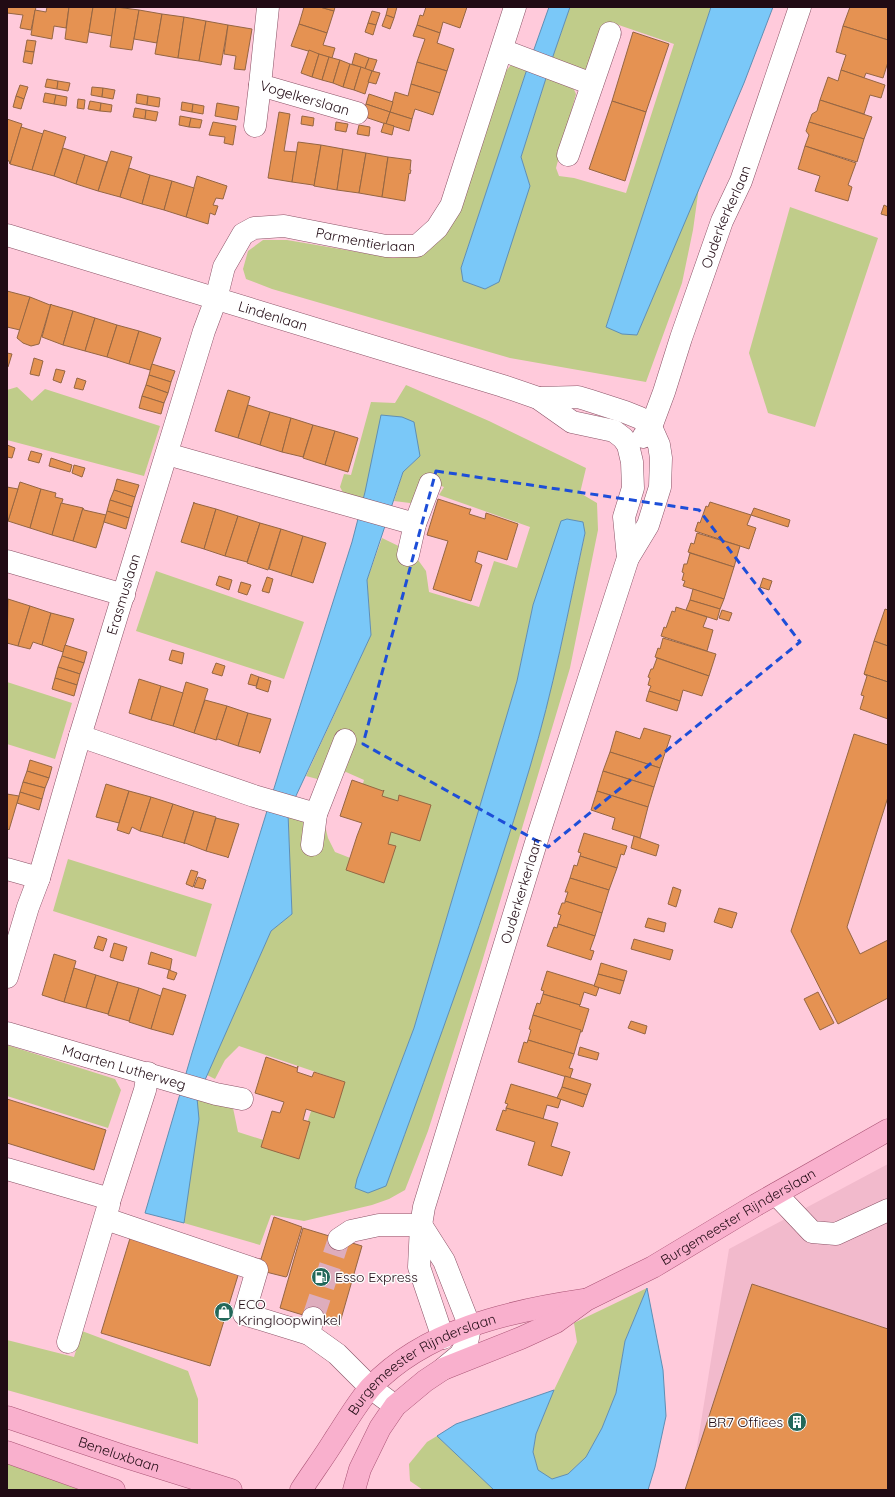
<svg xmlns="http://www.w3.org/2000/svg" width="895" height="1497" font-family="Quicksand,sans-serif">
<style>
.built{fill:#f2bacc}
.green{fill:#c0cc8a;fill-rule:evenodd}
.water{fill:#7ac8f8;stroke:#5f8fb4}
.building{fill:#e59252;stroke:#956643}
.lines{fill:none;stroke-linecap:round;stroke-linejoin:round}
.minor-tunnel{stroke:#deadbd;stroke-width:22;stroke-dasharray:22 11;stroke-linecap:butt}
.minor-casing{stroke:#8b5367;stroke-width:23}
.major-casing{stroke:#ab5476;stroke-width:23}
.minor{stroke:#fff;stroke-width:22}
.major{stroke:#f9b0cd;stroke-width:22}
.marked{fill:none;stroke:#1d4ed8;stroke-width:3;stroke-dasharray:8 5;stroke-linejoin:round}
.labels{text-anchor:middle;stroke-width:3;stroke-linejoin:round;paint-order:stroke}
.street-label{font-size:14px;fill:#210b14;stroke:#fcfcfc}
.poi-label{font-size:14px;fill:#210b14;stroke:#fcfcfc;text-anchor:start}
</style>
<rect width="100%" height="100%" fill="#ffcadb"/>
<!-- built -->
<polygon class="built" points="888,1164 888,1490 690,1490 729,1249"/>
<!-- green -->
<g class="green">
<polygon points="570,7 711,7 606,327 637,335 699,187 693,230 682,283 646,382 510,358 272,289 246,279 243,269 248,251 263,240 287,240 393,258 416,256 505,72 511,65 527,69 461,268 464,281 486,289 530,186 521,157 547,75 571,83 576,94 556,168 559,176 574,178 626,193 674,44 610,22 586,74 551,62"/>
<polygon points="790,207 878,238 815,427 768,413 749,353"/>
<path d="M406,385L489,421L586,468L580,493L597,503L598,530L570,668L481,965L428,1131L405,1190L389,1199L372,1205L304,1221L271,1215L260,1245L184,1223L197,1098L232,1103L238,1132L298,1151L313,1105L345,1082L239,1046L225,1060L215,1079L207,1075L271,931L292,914L288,813L323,818L328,838L335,852L358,861L372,821L354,815L364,780L346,772L321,780L306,776L371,635L367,580L382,538L413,553L426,571L429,592L479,607L494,561L517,568L530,527L439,495L444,487L428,481L418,504L394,501L403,472L420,456L365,492L362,503L346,498L340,487L344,474L351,475L371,402L395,403ZM567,519L583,522L585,534C568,612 553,691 530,767C488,909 436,1047 386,1186L357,1179L414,1028L517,681L533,605Z"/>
<polygon points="17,387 32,401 45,389 160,426 144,476 7,440 7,390"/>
<polygon points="156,571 304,622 284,679 136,631"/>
<polygon points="7,682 72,703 55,759 7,744"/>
<polygon points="68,859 212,904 196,957 53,911"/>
<polygon points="7,1045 115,1079 121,1090 108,1128 7,1096"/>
<polygon points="647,1288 625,1341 616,1393 602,1428 586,1457 568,1474 552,1480 538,1470 533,1452 536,1434 554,1390 577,1342 574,1323"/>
<polygon points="82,1331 188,1371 198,1399 198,1444 7,1390 7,1340 74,1357"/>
<polygon points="437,1436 494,1490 423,1490 410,1481 409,1464 427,1442"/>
<polygon points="7,1457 99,1490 7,1490"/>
</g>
<!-- water -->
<g class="water">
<polygon points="549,7 570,7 551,62 532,55"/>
<polygon points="711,7 773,7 744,83 637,335 622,334 606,327"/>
<polygon points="527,69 547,75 521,157 530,186 499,282 485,289 463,281 461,268"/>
<polygon points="381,415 402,417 414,422 420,456 403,472 367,580 371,635 288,813 292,914 271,931 197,1098 199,1119 184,1223 145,1213 192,1053 280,769 352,542 365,492"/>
<path d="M567,519L583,522L585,533C568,612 553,691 530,767C488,909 436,1048 386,1186L368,1193L355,1188L357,1179L414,1028L517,681L533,605L561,521Z"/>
<polygon points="647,1288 663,1370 666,1416 655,1467 648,1490 494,1490 437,1436 456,1424 554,1390 536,1434 533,1452 538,1470 552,1479 568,1474 586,1457 602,1428 616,1393 625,1341"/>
</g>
<!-- building -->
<g class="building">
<polygon points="7,7 36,7 31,30 20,28 23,15 7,13"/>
<polygon points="47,7 69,7 66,28 54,26 52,39 31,35 35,10 46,12"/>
<polygon points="69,7 93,7 87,43 65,39"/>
<polygon points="93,7 116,7 112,36 89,32"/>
<polygon points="116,7 139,10 132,50 110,47"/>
<polygon points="304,7 320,7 334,11 327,33 299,24"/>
<polygon points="320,7 335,7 334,11"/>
<polygon points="388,7 397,7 394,18 386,15"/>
<polygon points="426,7 467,7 460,28 443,22 440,33 417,25 420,15 423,16"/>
<polygon points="850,7 888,7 888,40 843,26"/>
<polygon points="139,10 162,14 157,43 134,39"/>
<polygon points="372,11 380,13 376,25 368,23"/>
<polygon points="162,14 184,17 178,58 155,54"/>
<polygon points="386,15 394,18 390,29 382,26"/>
<polygon points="184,17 206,21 199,61 178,58"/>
<polygon points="206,21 228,25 221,65 199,61"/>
<polygon points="368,23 376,25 373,35 365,32"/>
<polygon points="299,24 327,33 323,45 335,48 332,58 291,46"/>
<polygon points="228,25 252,29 245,70 234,69 236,56 224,54"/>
<polygon points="417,25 440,33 437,43 454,49 447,71 417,62 425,39 413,36"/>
<polygon points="843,26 888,40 888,62 883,78 866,73 864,78 841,70 846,55 836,52"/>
<polygon points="633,32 669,44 646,112 612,101"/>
<polygon points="27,40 36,41 34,52 25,51"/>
<polygon points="309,50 319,54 312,77 301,73"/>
<polygon points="25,51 34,52 32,64 23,62"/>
<polygon points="355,53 369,58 365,69 352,64"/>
<polygon points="319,54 329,57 322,80 312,77"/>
<polygon points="329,57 340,60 333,83 322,80"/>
<polygon points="369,58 377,60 373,71 365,69"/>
<polygon points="340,60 350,64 343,87 333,83"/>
<polygon points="417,62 447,71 440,93 411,84"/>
<polygon points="350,64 361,67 354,90 343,87"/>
<polygon points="361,67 372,71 365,94 354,90"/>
<polygon points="841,70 885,85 881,98 870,95 864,114 820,100 828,77 838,81"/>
<polygon points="372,71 380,73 376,84 368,82"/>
<polygon points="47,79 58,81 57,89 45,87"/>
<polygon points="58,81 70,83 68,91 57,89"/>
<polygon points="411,84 440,93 433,115 415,109 412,119 390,112 395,92 408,96"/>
<polygon points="20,85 28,87 24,99 16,96"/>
<polygon points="92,87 103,88 102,97 91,95"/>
<polygon points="103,88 115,90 113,99 102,97"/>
<polygon points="45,93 56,95 54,104 43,102"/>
<polygon points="137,94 148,96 147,105 136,103"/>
<polygon points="369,94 393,102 390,112 366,104"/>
<polygon points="56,95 67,97 66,106 54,104"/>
<polygon points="16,96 24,99 21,109 13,107"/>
<polygon points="148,96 160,98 159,107 147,105"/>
<polygon points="78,99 85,100 84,109 77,108"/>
<polygon points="820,100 872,117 864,139 809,122 812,114 817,111"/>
<polygon points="90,101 101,103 100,111 88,109"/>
<polygon points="612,101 646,112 625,181 589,169"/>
<polygon points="182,102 193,104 192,112 181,110"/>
<polygon points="101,103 112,105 111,112 100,111"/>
<polygon points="217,103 239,107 237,120 215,116"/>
<polygon points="193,104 204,106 203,114 192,112"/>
<polygon points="366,104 390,112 386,124 362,116"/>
<polygon points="135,108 146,110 145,119 133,117"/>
<polygon points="146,110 158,112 156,121 145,119"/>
<polygon points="279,112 290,114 284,151 297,152 292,182 268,178"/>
<polygon points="390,112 412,119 409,131 386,124"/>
<polygon points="180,116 191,118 189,127 179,125"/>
<polygon points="302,116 314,118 313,126 301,124"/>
<polygon points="191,118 202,120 200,128 189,127"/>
<polygon points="7,119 22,124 10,164 9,161 7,160"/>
<polygon points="213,122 236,126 233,145 224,143 225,137 209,135"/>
<polygon points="336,122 348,124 346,132 335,130"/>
<polygon points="809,122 864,139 857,162 805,146 809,135 806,131"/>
<polygon points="384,123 394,126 392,135 381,132"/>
<polygon points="359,125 370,127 369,136 357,134"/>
<polygon points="21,127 43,134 32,170 10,164"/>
<polygon points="44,130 66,137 54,176 32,170"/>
<polygon points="298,142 321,145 314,186 313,185 292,182"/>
<polygon points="321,145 343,149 337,190 314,186"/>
<polygon points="805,146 856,163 848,185 852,187 848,201 815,191 820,176 798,169"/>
<polygon points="63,148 85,155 76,184 54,176"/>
<polygon points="343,149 366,153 359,193 337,190"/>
<polygon points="111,151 132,157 120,197 98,191"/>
<polygon points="366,153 388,157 382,197 359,193"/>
<polygon points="85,155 107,162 98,191 76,184"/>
<polygon points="388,157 411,160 410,170 411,170 410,174 409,173 405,201 382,197"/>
<polygon points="129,168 150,175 142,204 120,197"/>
<polygon points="150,175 172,181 164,210 142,204"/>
<polygon points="197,176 227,186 223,199 216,198 213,205 218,206 215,215 210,213 208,224 186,217"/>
<polygon points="172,181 194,188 186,217 164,210"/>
<polygon points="884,205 888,207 888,216 881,214"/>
<polygon points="7,291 30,297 20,330 7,327"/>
<polygon points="30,297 50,305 51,304 39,344 31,346 23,343 17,338"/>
<polygon points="51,304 52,305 73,311 63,345 42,337"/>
<polygon points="73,311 95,318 85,351 63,345"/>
<polygon points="95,318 117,325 107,357 85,351"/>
<polygon points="117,325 139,331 129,364 107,357"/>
<polygon points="139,331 161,338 150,370 129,364"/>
<polygon points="7,353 12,354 8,367 7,367"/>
<polygon points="34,358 43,361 39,376 30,374"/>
<polygon points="152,364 175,371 171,382 149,375"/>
<polygon points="56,369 65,371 61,383 53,380"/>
<polygon points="149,375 171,382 168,393 146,385"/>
<polygon points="77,378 86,381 83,390 74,388"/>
<polygon points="146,385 168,393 164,403 142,396"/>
<polygon points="228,390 250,397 238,438 215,431"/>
<polygon points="142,396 164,403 161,414 139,408"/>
<polygon points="248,405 270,412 260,445 238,438"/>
<polygon points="270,412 291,418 282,452 260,445"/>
<polygon points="291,418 313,425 303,457 282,452"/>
<polygon points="313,425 335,431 325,465 303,458"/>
<polygon points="335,431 358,438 348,472 325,465"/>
<polygon points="7,445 15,448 12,458 7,457"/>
<polygon points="31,451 42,454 39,463 28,460"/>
<polygon points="51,458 72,465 70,472 49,466"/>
<polygon points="74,465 85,468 82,477 72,473"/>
<polygon points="117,479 139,485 135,497 114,490"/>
<polygon points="20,482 41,489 30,528 8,521"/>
<polygon points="7,487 18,489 8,521 7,520"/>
<polygon points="41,489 56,493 55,497 63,499 52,535 30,528"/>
<polygon points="114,490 135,497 132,507 110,500"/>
<polygon points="438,499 469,509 471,509 469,514 485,519 486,513 518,524 507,560 478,551 475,562 482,565 471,601 433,589 448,541 427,535"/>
<polygon points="110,500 132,507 129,518 107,511"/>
<polygon points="194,502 194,503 216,509 204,549 181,542"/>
<polygon points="710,502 751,515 747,525 756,528 749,549 695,531 698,522 700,523 706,506 708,507"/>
<polygon points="61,503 83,508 73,541 52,535"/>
<polygon points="83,508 84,510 106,515 96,548 73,541"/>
<polygon points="754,508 790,520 788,527 751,515"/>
<polygon points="216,509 238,516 225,556 204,549"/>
<polygon points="107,511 129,518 126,529 104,522"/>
<polygon points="238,516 260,523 247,562 225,556"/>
<polygon points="260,523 281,529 268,570 247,563"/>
<polygon points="281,529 303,536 291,576 269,569"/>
<polygon points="697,533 740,546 734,567 688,552 691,543 694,544"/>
<polygon points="303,536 326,543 313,583 291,576"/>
<polygon points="690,553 734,567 724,599 683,586 685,581 682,580 684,573 682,572 684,564 687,564"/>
<polygon points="219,576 232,580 229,590 216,585"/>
<polygon points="267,577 273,579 269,593 262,591"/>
<polygon points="763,578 772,581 769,590 760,587"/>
<polygon points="241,582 251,585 247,595 238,592"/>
<polygon points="693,589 724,599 720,609 690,600"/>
<polygon points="8,599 30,606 18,646 7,643"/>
<polygon points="690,600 720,609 717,620 686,610"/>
<polygon points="30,606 51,613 42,645 33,642 30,649 18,646"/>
<polygon points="676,607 707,617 703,627 713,630 707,651 661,636 664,627 666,628 672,611 675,612"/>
<polygon points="885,609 888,610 888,646 874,641"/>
<polygon points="722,610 732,613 729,621 719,618"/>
<polygon points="51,613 74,619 63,652 42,645"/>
<polygon points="663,638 716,654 709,676 655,657 658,648 660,649"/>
<polygon points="874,641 888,646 888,682 864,674"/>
<polygon points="65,645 87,652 84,663 62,656"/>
<polygon points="172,650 184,653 182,664 169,660"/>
<polygon points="62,656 84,663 80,674 58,667"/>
<polygon points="657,658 709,676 702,696 683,690 680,701 649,691 651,686 648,685 650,678 648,677 651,669 653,669"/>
<polygon points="216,663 225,666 222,676 212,673"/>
<polygon points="58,667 80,674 77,685 55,678"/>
<polygon points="251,674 259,677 256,686 248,684"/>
<polygon points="864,674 888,682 888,719 860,709 864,696 861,695 867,676"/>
<polygon points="259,677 271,681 268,692 256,688"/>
<polygon points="55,678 77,685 74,696 52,689"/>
<polygon points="139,679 161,686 151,720 129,713"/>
<polygon points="186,682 208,689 194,733 173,726"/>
<polygon points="161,686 183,693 173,726 151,720"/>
<polygon points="649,691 680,701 677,711 646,701"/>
<polygon points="205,700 227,706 216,740 194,733"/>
<polygon points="227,706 248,713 238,746 218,739 216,740"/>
<polygon points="248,713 271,719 260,753 259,753 260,752 238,746"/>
<polygon points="644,728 671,736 670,738 660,768 610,752 616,731 640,739"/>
<polygon points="854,734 888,745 888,797 847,927 860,954 888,940 888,998 838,1024 791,931"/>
<polygon points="610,752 660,768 654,787 603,771"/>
<polygon points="30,760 52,767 49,778 27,771"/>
<polygon points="27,771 49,778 45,788 23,782"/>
<polygon points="603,771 654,787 648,807 597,791"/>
<polygon points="352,780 383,791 384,790 382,796 398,801 399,795 431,805 420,841 391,832 388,844 396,846 384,883 346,870 357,836 362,823 340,816"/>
<polygon points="23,782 45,788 42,799 20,792"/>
<polygon points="106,784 129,791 119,823 96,817"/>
<polygon points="129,791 151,797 140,831 132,827 129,834 117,830"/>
<polygon points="597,791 648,807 640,838 612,829 615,818 591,810"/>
<polygon points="20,792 42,799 39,810 17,803"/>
<polygon points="7,794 19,796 9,830 7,828"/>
<polygon points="151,797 173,804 163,837 140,831"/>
<polygon points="173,804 194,811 184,843 162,837"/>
<polygon points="194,811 216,817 206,851 185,843 184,844"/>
<polygon points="216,818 239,824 228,858 227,857 206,851"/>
<polygon points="584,833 627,846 624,855 621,854 617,868 580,856 581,853 578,852"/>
<polygon points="634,836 659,845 656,856 631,848"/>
<polygon points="580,856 617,868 609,890 570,878 574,865 577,866"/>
<polygon points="191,870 198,872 193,887 186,884"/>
<polygon points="198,877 206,880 203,889 194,887"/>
<polygon points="570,878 609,890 602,913 565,901 568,892 565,892"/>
<polygon points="673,887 681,890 676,907 668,904"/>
<polygon points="565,901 602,913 595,936 558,924 561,915 558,914 562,903 565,903"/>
<polygon points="719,908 737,913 732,928 714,922"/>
<polygon points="648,918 666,923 664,932 645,927"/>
<polygon points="558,924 595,936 590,950 594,951 591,960 547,946 554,927 557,928"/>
<polygon points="98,936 107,939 103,951 94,948"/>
<polygon points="634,939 673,950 670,960 631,949"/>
<polygon points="114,943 127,947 123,961 110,957"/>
<polygon points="151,952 172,959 170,970 148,964"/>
<polygon points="54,954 76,961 64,1002 42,995"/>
<polygon points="601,963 627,971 624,981 598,974"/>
<polygon points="74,968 96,975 86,1008 64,1002"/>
<polygon points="169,970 177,973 174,980 167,978"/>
<polygon points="547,971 599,987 596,996 584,992 580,1005 543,994 544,991 541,990"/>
<polygon points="598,974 624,981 620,994 594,986"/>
<polygon points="96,975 118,982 108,1014 86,1008"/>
<polygon points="118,982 139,988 129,1021 108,1015"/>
<polygon points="139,988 161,996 151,1029 129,1022"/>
<polygon points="163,988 186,995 173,1035 151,1029"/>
<polygon points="818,992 834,1023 820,1030 804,999"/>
<polygon points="543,994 580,1005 579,1006 589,1009 582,1032 533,1015 537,1003 540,1004"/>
<polygon points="533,1015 581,1030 574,1054 528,1040 531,1030 529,1029"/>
<polygon points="631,1021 647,1026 645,1034 628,1028"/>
<polygon points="528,1040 574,1054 569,1068 573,1069 570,1078 518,1062 524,1042 527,1043"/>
<polygon points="580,1047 599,1053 597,1060 578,1055"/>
<polygon points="266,1057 297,1068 298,1066 297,1072 312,1077 314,1072 345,1082 334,1118 306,1109 303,1120 310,1122 299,1159 261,1147 272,1111 280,1113 284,1102 255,1093"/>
<polygon points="565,1076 591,1084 587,1095 562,1087"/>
<polygon points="511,1084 561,1099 558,1108 547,1105 543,1119 506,1108 508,1104 505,1103"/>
<polygon points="562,1087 587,1095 583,1107 557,1098"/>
<polygon points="7,1099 106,1130 94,1170 7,1143"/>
<polygon points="506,1108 558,1123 551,1146 570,1152 562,1176 528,1165 535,1142 496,1130 503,1110 506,1111"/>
<polygon points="274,1217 302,1227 287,1276 286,1277 266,1272 259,1259 261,1259"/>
<polygon points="303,1228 362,1246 339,1326 280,1308"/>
<polygon points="131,1235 240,1269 210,1366 101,1333"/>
<polygon points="752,1284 888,1329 888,1490 685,1490"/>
</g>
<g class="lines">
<!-- minor-tunnel -->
<polyline class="minor-tunnel" points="313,1318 339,1239"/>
<!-- minor casing -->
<g class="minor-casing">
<g id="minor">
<path id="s1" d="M268,7L260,85L357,113"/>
<polyline points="502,50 592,84"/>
<polyline points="255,126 260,85"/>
<polyline points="568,155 610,33"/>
<path id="s2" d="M7,235L503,386L538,398L572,422L614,431L623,438L628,445L632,462L633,488L624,517L628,558"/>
<path id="s3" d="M643,437L651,427L664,392L681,338L722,221L741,181L800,7"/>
<polyline points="167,454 415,524"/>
<polyline points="408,555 415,524 430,484"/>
<polyline points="7,561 124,595"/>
<polyline points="80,736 254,796 316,814"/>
<polyline points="312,845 316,814 345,740"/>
<polyline points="7,869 39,878"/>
<path id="s4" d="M7,977L28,907L39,878L80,736L204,331L216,299L224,267L243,234L254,228L284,226L386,246H417L437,228L451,206L515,7"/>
<path id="s5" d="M7,1033L216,1094L242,1099"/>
<polyline points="7,1169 110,1199 145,1090 148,1073"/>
<polyline points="776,1194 812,1232 836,1234 888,1210"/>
<polyline points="106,1219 257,1270 244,1314 309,1334"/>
<polyline points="421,1225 444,1261 470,1327 467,1343 460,1355 443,1369"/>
<polyline points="339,1239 351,1231 379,1225 421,1225"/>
<polyline points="313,1318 309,1334 337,1354 371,1388 395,1406"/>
<path id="s6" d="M443,1338L419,1267L421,1225L424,1207L539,833L628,558L648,525L660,487L661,458L659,445L651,427L640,418L625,412L588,400L578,397L538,398"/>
<polyline points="68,1342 109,1204"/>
</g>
</g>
<!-- major casing -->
<g class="major-casing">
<g id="major">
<path id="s7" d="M7,1417L123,1456L231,1490"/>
<polyline points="7,1452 114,1490"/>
<path id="s8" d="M301,1490C312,1473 324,1457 335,1439C347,1421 357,1403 371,1387C425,1330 509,1311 584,1300"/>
<path id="s9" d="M354,1490L360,1469L380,1428L395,1406L425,1381L443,1369L521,1338L556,1322L586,1300L653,1267L756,1205L888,1130"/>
</g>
</g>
<!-- minor -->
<use href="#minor" class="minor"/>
<!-- major -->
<use href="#major" class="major"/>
</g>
<!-- marked area -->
<path class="marked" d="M436,471L699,510L800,642L548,847L363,744Z"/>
<!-- icons -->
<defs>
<g id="fuel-disc" transform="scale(1)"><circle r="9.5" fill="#23685a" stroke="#fcfcfc"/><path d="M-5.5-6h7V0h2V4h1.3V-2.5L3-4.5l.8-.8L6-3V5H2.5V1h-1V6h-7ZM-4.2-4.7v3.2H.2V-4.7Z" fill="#fff"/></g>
<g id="shop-disc" transform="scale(1)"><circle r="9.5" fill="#23685a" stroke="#fcfcfc"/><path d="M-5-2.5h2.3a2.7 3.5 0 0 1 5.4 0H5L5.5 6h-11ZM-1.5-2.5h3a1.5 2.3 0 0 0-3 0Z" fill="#fff"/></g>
<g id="building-disc" transform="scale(1)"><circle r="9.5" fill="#23685a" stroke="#fcfcfc"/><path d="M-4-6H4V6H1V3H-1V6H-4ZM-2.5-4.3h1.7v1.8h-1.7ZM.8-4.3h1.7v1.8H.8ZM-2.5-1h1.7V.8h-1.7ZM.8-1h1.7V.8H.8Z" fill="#fff"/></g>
</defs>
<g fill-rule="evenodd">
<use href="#fuel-disc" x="321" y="1277"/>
<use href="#shop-disc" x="224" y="1312"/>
<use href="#building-disc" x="797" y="1422"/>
</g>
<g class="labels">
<!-- street labels -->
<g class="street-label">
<text dy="5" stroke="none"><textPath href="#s1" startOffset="125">Vogelkerslaan</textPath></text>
<text dy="5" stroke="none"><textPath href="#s3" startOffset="236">Ouderkerkerlaan</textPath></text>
<text dy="5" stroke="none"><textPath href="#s4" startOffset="906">Parmentierlaan</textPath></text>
<text dy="5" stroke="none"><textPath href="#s2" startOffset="278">Lindenlaan</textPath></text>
<text dy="5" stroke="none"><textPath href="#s4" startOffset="400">Erasmuslaan</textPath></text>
<text dy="5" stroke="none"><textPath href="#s6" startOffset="466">Ouderkerkerlaan</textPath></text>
<text dy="5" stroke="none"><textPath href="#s5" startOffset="122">Maarten Lutherweg</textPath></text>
<text dy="5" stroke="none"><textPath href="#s9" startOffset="488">Burgemeester Rijnderslaan</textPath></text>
<text dy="5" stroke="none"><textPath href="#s8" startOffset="180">Burgemeester Rijnderslaan</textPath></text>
<text dy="5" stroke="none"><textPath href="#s7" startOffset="118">Beneluxbaan</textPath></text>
</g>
<!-- poi labels -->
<g class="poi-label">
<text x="335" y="1282">Esso Express</text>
<text x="238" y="1309">ECO<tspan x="238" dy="16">Kringloopwinkel</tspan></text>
<text x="783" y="1427" text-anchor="end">BR7 Offices</text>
</g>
</g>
<!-- border -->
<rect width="895" height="1497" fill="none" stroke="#210b14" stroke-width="16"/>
</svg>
